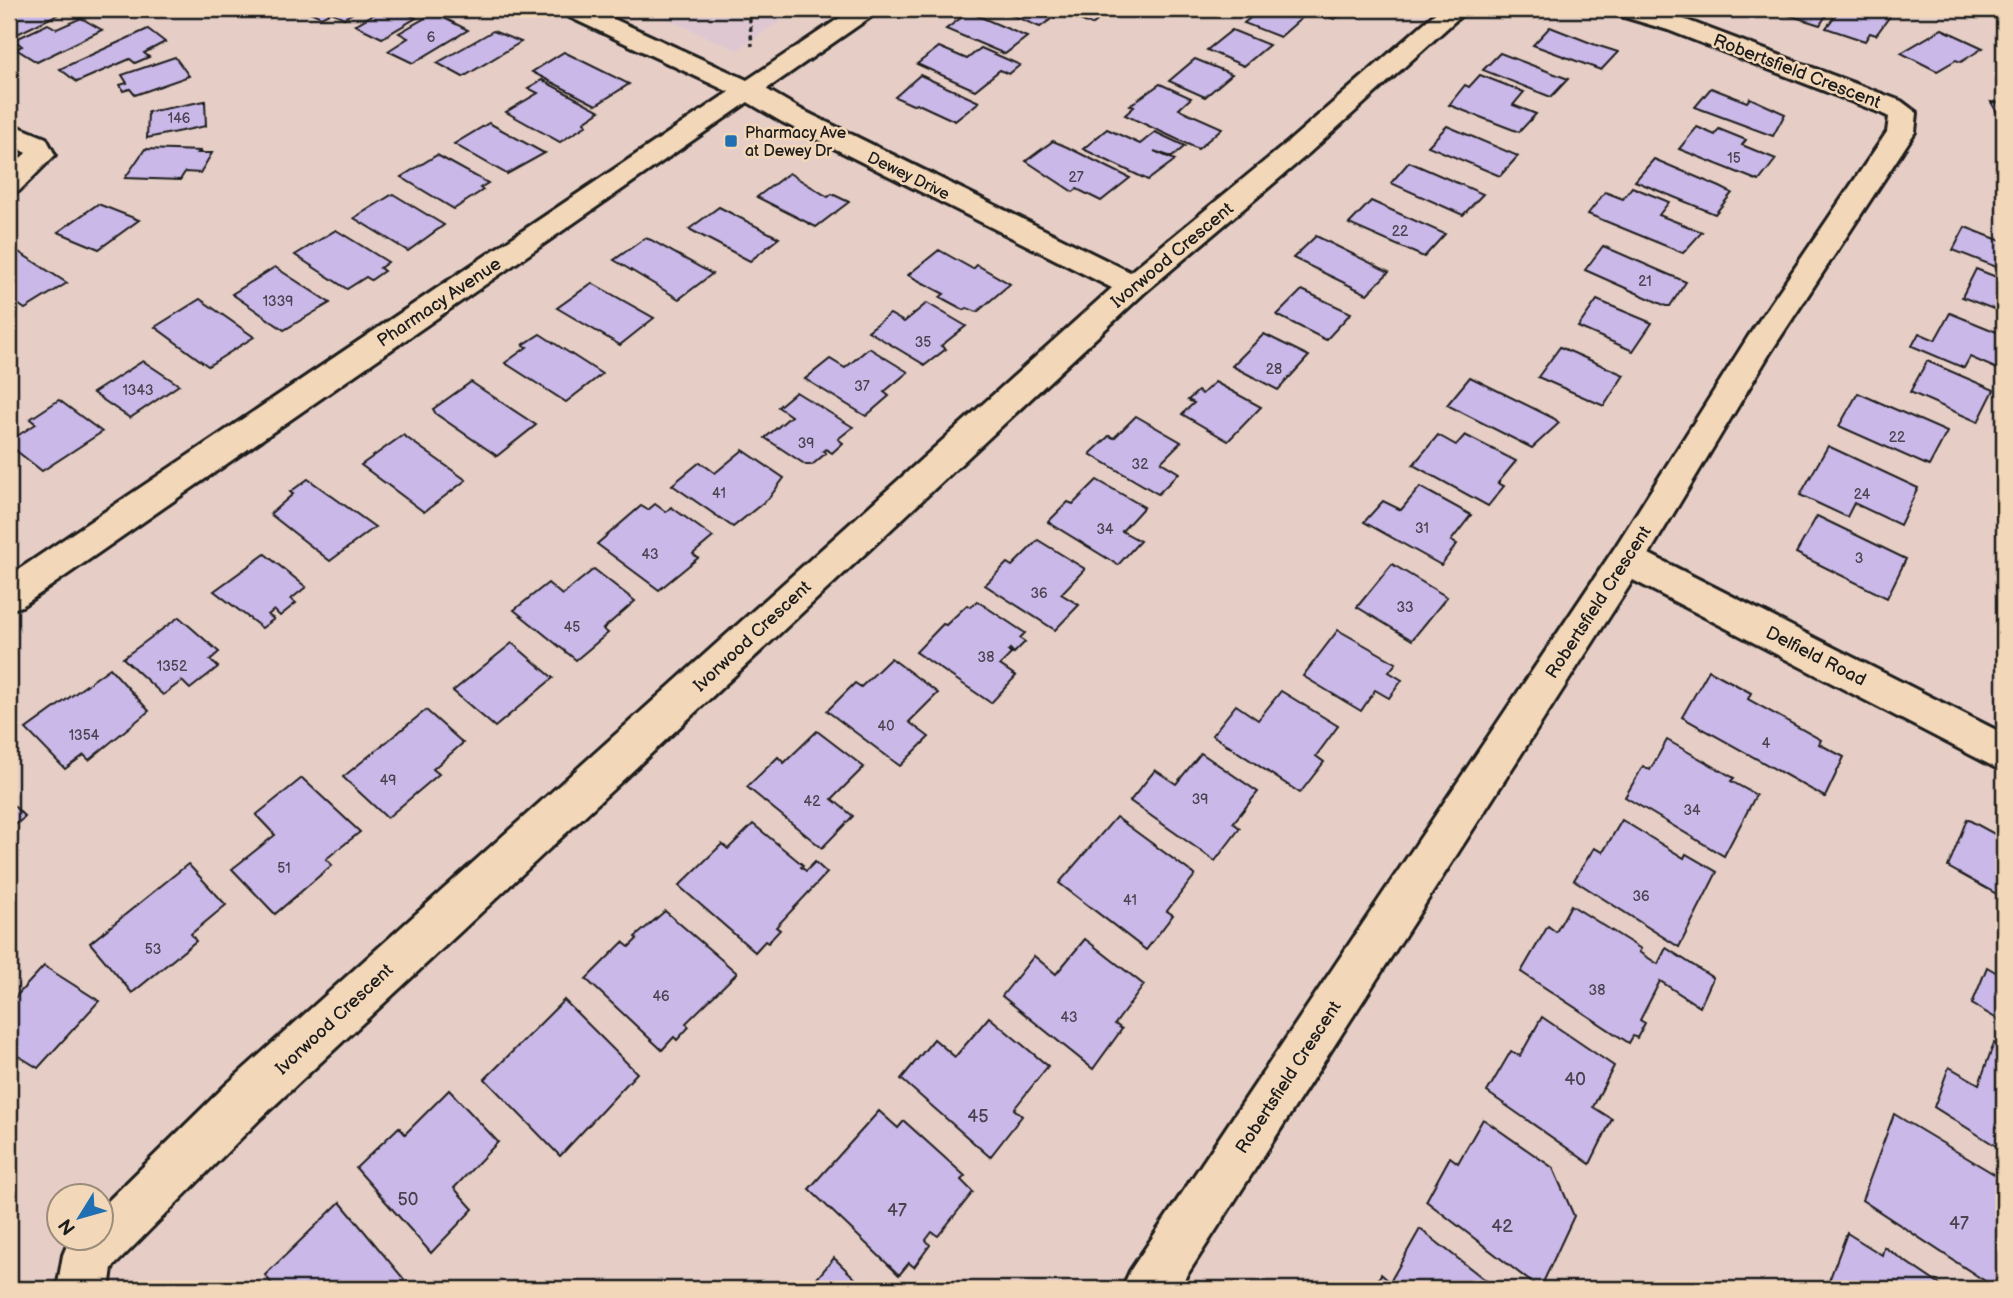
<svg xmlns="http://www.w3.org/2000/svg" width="2013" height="1298" font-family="'Balsamiq Sans',sans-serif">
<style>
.built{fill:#dec7d1}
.building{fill:#cab8e8;stroke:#1c1c1c;stroke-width:2}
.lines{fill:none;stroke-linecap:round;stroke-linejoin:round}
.minor-casing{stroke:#1c1c1c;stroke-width:6}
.tertiary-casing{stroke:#1c1c1c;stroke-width:6}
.path{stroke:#1c1c1c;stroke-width:3.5;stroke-dasharray:5 3.5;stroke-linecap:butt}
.minor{fill:#f2d7b9;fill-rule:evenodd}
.tertiary{fill:#f2d7b9;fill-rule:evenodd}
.poi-dot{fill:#1f6fb2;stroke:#f2d7b9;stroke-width:2.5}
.labels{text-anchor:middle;stroke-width:5;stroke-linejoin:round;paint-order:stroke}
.number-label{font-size:14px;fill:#48434f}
.far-poi-label{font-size:16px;fill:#1c1c1c;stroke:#f2d7b9;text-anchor:start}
.far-street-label{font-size:16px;fill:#1c1c1c;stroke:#f2d7b9}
.street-label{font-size:18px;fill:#1c1c1c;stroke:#f2d7b9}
.near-number-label{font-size:18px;fill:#48434f}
</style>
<rect width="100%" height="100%" fill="#e6cec7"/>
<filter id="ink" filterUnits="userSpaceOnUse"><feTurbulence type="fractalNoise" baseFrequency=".0143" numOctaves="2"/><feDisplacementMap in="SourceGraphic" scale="14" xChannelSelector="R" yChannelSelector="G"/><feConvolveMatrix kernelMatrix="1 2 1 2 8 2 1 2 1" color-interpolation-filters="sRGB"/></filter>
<g filter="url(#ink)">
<!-- built -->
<polygon class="built" points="644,9 799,9 737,50"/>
<!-- building -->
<g class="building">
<polygon points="9,9 69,9 9,38"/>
<polygon points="311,9 360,9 344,18 331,12 321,17 308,11"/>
<polygon points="383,9 397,9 416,18 382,38 355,25"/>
<polygon points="997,9 1085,9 1103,16 1092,25 1061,12 1040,27"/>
<polygon points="1261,9 1284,9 1304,16 1280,37 1244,23"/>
<polygon points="1309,9 1348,9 1350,10 1334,19"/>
<polygon points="1782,9 1830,9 1820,25 1779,12"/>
<polygon points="1840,9 1884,9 1893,12 1876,35 1870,33 1865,41 1826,28"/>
<polygon points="969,12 1027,37 1005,54 946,29"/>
<polygon points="434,13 468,30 413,63 388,51 408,38 399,33"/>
<polygon points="81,18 102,30 37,62 16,49 22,46 14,40 48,24 57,29"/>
<polygon points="1550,27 1596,45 1618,52 1601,70 1533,45"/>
<polygon points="148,29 165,42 144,53 149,57 135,63 130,59 77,82 60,69"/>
<polygon points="1942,29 1983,48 1961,62 1956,60 1937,71 1901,53"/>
<polygon points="1232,30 1269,45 1244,66 1207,50"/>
<polygon points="493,31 521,42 463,77 437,63"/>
<polygon points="939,47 967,59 981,48 1020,65 1009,74 1000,70 975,90 917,64"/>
<polygon points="564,52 629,84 596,105 532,72"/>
<polygon points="1500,53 1568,79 1551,97 1483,70"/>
<polygon points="175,57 189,76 135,95 130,89 123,91 120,85 127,83 122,75"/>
<polygon points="1195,59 1232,74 1205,97 1169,81"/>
<polygon points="920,75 979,102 955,121 916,103 913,105 895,97"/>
<polygon points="1480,75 1524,92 1513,105 1536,114 1519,132 1449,105 1465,85 1469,87"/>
<polygon points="542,80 600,111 584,122 587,125 560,142 506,112 538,93 528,88"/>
<polygon points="1160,84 1191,98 1179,109 1222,128 1198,149 1125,115 1134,107 1130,105"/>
<polygon points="1711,88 1747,102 1750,98 1785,114 1773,136 1695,107"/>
<polygon points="205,101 206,126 147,138 148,112"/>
<polygon points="1991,102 2004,103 2004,125"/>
<polygon points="489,123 542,152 545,153 507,174 454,144"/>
<polygon points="1447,126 1518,156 1500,176 1428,146"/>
<polygon points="1697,127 1715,135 1719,129 1746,140 1742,145 1776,159 1759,181 1679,149"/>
<polygon points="1107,129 1140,144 1155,132 1185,146 1172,157 1154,151 1175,160 1148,180 1083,149"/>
<polygon points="1053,141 1067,147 1130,178 1101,201 1077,189 1073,192 1026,161"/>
<polygon points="145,149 200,151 198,153 212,153 200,173 185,172 180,180 125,178"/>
<polygon points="437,155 488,183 480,188 483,190 454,209 401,177"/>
<polygon points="1654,159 1720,187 1732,193 1715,214 1635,181"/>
<polygon points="1409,162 1483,194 1463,215 1391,183"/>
<polygon points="789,173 828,197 832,194 849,202 816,227 757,197"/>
<polygon points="1632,187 1669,202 1659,215 1702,232 1683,253 1588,214 1605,192 1623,199"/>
<polygon points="393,194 444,225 408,251 354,218"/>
<polygon points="1371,201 1445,234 1424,257 1349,224"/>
<polygon points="98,204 139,220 99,249 58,232"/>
<polygon points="719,207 779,238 750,261 689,229"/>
<polygon points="1965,227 2004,242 2004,270 1953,250"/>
<polygon points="336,230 388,262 380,268 384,271 371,280 366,277 347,289 295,255"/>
<polygon points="1316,236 1389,272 1367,294 1293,258"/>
<polygon points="645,238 651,240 712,274 679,299 614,260"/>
<polygon points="1603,246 1686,282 1670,306 1666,306 1585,270"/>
<polygon points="12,250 17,251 67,283 25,309 9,298 9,251"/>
<polygon points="939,250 973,269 977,265 1010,284 977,312 967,308 964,310 940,297 944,294 908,275"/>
<polygon points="275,267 330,303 284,330 232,294"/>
<polygon points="1976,269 2004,280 2004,313 1962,297"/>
<polygon points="592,283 654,318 620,345 557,308"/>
<polygon points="1302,290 1351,313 1326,340 1277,315"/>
<polygon points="200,299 254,337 208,366 155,327"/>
<polygon points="1597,300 1652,323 1633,351 1578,327"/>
<polygon points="927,303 966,326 941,346 946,349 925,365 868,331 890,314 904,322"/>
<polygon points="1950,313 2004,335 2004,372 1970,357 1964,368 1912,346 1919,333 1935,340"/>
<polygon points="540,334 602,374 566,402 505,363 527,347 523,345"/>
<polygon points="1264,334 1309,356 1278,390 1232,366"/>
<polygon points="1560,347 1624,375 1604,406 1538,377"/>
<polygon points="869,348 908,372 884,392 889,396 866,416 805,379 830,359 845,368"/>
<polygon points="143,361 179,385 130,418 93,393"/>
<polygon points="1927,361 1994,390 1978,422 1910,392"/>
<polygon points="1470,377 1555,419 1559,423 1532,448 1447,405"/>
<polygon points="471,382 536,425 497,456 436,414 433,409"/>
<polygon points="1215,382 1261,407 1228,441 1182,414 1194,403 1188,400 1198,391 1202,394"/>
<polygon points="796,392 853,427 838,439 843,443 832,453 826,449 823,451 826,453 812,465 806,465 765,438 791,416 778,407"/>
<polygon points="1858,393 1947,432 1929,466 1839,426"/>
<polygon points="59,400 102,432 42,471 9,445 9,441 36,424 30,419"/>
<polygon points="1136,416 1181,442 1161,462 1179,473 1158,494 1090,454 1109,436 1114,438"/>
<polygon points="403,435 466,480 424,512 361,465"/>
<polygon points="1438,435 1456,445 1465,435 1516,461 1498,483 1504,486 1488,506 1413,465"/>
<polygon points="1828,446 1918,488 1900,525 1854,503 1847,517 1800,495"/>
<polygon points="743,450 784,478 769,498 733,527 672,485 700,462 715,473"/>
<polygon points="308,479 375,527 330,561 270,514 293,494 290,492"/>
<polygon points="1097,480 1144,507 1122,531 1140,541 1118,565 1048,522 1068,502 1073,504"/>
<polygon points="1420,487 1471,515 1451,541 1457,544 1441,565 1364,522 1383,501 1401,510"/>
<polygon points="655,504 666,512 671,507 713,537 693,554 698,558 659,590 597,544 641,506 648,510"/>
<polygon points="1817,516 1906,559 1887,598 1796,553"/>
<polygon points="1038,540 1085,569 1061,594 1079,605 1055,630 985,585 1007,563 1012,566"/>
<polygon points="265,554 306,587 291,599 296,603 280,616 274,610 268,615 274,619 262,628 214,591"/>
<polygon points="1392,564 1447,597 1412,640 1357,607"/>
<polygon points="594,569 635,601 603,629 608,633 576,660 514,610 548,583 562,595"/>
<polygon points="977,601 1025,633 1020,638 1025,642 1014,653 1010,649 1008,651 1012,653 1000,665 1016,676 991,703 916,652 943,624 946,625 967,605 970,607"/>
<polygon points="179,617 219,652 210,660 218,667 190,689 182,681 163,695 123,658"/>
<polygon points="1338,630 1396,663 1389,672 1402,680 1389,698 1375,690 1361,711 1303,676"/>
<polygon points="512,643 553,678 495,727 453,691"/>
<polygon points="891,658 938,693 909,722 929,737 900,766 827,711 855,683 861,687"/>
<polygon points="110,668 149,711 89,760 84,755 65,769 26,729"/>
<polygon points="1709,670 1751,693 1748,699 1821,740 1819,744 1844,757 1825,797 1682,717"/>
<polygon points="1281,691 1338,726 1316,756 1324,762 1300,793 1212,735 1236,705 1258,720"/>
<polygon points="426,710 463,743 433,769 439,774 387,818 343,777"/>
<polygon points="817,731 864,767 832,799 853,816 822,848 747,787 778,757 784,763"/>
<polygon points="1667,740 1734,778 1731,781 1756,795 1724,856 1625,797 1643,766 1650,770"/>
<polygon points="1201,753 1258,792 1233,823 1240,828 1215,861 1130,801 1155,770 1176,784"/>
<polygon points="302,778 360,832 326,859 332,865 275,914 232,869 275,835 256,815"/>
<polygon points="9,801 25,817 9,830"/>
<polygon points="1116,817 1195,875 1167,911 1173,915 1146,950 1059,883"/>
<polygon points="1967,819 2004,839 2004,898 1948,867"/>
<polygon points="1622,820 1684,858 1686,854 1717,872 1679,947 1574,880 1594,848 1603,852"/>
<polygon points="753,824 803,865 801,867 806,871 815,862 827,873 776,927 780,930 768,943 765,941 755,952 679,886 722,844 728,849"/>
<polygon points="188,864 226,905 191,934 196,941 132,993 90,943"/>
<polygon points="1571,905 1641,949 1639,952 1658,964 1666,948 1713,978 1700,1007 1660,981 1640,1020 1645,1023 1637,1038 1633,1036 1629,1043 1521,972 1548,926 1556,932"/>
<polygon points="665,911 737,973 686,1023 689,1027 677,1040 674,1037 662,1050 586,979 623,942 629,947 637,939 635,937"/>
<polygon points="1085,939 1144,985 1115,1024 1122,1029 1093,1069 1002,996 1034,956 1056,974"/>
<polygon points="44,966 99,1001 38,1068 9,1050 9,1004"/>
<polygon points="1987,967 2004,977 2004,1023 1972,1004"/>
<polygon points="564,1000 637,1073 560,1156 485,1079"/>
<polygon points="989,1017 1048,1066 1014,1109 1022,1116 990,1157 901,1079 934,1039 955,1057"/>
<polygon points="1542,1017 1614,1066 1593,1107 1612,1119 1590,1164 1487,1092 1511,1051 1520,1056"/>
<polygon points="1994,1043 2004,1049 2004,1151 1934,1107 1949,1067 1979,1084"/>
<polygon points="449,1090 498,1142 454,1188 473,1209 431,1253 356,1168 399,1127 405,1134"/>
<polygon points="879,1111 898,1128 904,1121 965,1176 961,1180 973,1192 938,1236 932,1232 926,1240 930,1245 914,1267 909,1263 899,1275 809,1189"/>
<polygon points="1894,1114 2004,1180 2004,1210 1997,1233 2004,1237 2004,1253 1994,1287 1862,1200"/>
<polygon points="1483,1119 1553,1168 1574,1216 1540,1289 1426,1201 1450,1157 1458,1163"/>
<polygon points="340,1202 412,1289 276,1289 265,1275"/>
<polygon points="1420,1229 1497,1289 1373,1289 1381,1274 1390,1282"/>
<polygon points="1847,1233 1882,1255 1884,1247 1946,1289 1826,1289"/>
<polygon points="834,1258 866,1289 808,1289"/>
</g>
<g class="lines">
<!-- minor casing -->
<g class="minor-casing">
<g id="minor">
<polygon points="1440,9 1468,9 1308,154 1144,293 261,1118 112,1268 109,1289 57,1289 63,1255 70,1238 102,1238 102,1207 227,1084 1112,288 782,122 739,97 736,91 739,85 759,85 802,110 1130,272 1288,142"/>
<polygon points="1610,9 1649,9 1686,20 1901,101 1917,113 1915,132 1770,353 1649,554 2004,734 2004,772 1633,580 1178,1289 1122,1289 1130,1271 1614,549 1748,337 1887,132 1889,117 1881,113 1668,30 1614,14"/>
<polygon points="9,123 46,138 55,155 19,191 9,194 9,169 26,153 9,142"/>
</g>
</g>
<!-- tertiary casing -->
<g class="tertiary-casing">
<polygon id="tertiary" points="559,9 592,9 747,80 853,9 882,9 22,606 9,610 9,576 729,92 563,14"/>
</g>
<!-- path -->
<polyline class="path" points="749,9 752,46"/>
<!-- minor -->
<use href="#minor" class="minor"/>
<!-- tertiary -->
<use href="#tertiary" class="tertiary"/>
</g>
</g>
<!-- markers -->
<rect class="poi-dot" x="724" y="134" width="14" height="14" rx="3.5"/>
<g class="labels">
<!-- number labels -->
<g class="number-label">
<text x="431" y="42">6</text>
<text x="179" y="123">146</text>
<text x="1734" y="163">15</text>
<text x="1076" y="182">27</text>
<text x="1400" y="236">22</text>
<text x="1645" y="286">21</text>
<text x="278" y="306">1339</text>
<text x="923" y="347">35</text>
<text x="1274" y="374">28</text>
<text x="862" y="391">37</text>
<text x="138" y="395">1343</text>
<text x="1897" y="442">22</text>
<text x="806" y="448">39</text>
<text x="1140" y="469">32</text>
<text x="719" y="498">41</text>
<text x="1862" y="499">24</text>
<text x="1422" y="533">31</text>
<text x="1105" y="534">34</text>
<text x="650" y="559">43</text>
<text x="1859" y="563">3</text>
<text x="1039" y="598">36</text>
<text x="1405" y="612">33</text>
<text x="572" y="632">45</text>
<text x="986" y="662">38</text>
<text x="172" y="671">1352</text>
<text x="886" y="731">40</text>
<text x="84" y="740">1354</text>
<text x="1766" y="748">4</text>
<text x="388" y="785">49</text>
<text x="1200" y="804">39</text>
<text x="812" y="806">42</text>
<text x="1692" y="815">34</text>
<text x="284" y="873">51</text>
<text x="1641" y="901">36</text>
<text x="1130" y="905">41</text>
<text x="153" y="954">53</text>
<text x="1597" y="995">38</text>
<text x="661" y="1001">46</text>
<text x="1069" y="1022">43</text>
</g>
<!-- far-poi labels -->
<g class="far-poi-label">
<text x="745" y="138">Pharmacy Ave<tspan x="745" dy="18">at Dewey Dr</tspan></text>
</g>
<!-- far-street labels -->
<g class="far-street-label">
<text transform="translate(909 175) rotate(26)" y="6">Dewey Drive</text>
</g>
<!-- street labels -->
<g class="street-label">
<text transform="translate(1797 71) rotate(21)" y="6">Robertsfield Crescent</text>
<text transform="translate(1172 255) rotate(-40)" y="6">Ivorwood Crescent</text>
<text transform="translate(439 302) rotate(-34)" y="6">Pharmacy Avenue</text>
<text transform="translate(1598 602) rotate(-57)" y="6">Robertsfield Crescent</text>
<text transform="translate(752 636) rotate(-43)" y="6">Ivorwood Crescent</text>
<text transform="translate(1816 656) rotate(27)" y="6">Delfield Road</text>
<text transform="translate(334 1019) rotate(-43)" y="6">Ivorwood Crescent</text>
<text transform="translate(1288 1077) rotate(-57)" y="6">Robertsfield Crescent</text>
</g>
<!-- near-number labels -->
<g class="near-number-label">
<text x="1575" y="1085">40</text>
<text x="978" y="1122">45</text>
<text x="408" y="1205">50</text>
<text x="897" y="1216">47</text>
<text x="1959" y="1229">47</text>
<text x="1502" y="1232">42</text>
</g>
</g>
<!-- margin -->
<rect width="2013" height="1298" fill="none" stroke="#f2d7b9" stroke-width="35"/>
<rect x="18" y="18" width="1978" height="1263" fill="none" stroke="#1c1c1c" stroke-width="2.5" filter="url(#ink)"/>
<!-- north arrow -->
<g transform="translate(80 1217) rotate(233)"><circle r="33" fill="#f2d7b9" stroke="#9c8c7a" stroke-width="2"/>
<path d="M0-5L12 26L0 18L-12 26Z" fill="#1f6fb2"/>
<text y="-10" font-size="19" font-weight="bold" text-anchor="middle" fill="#1c1c1c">N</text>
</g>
</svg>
